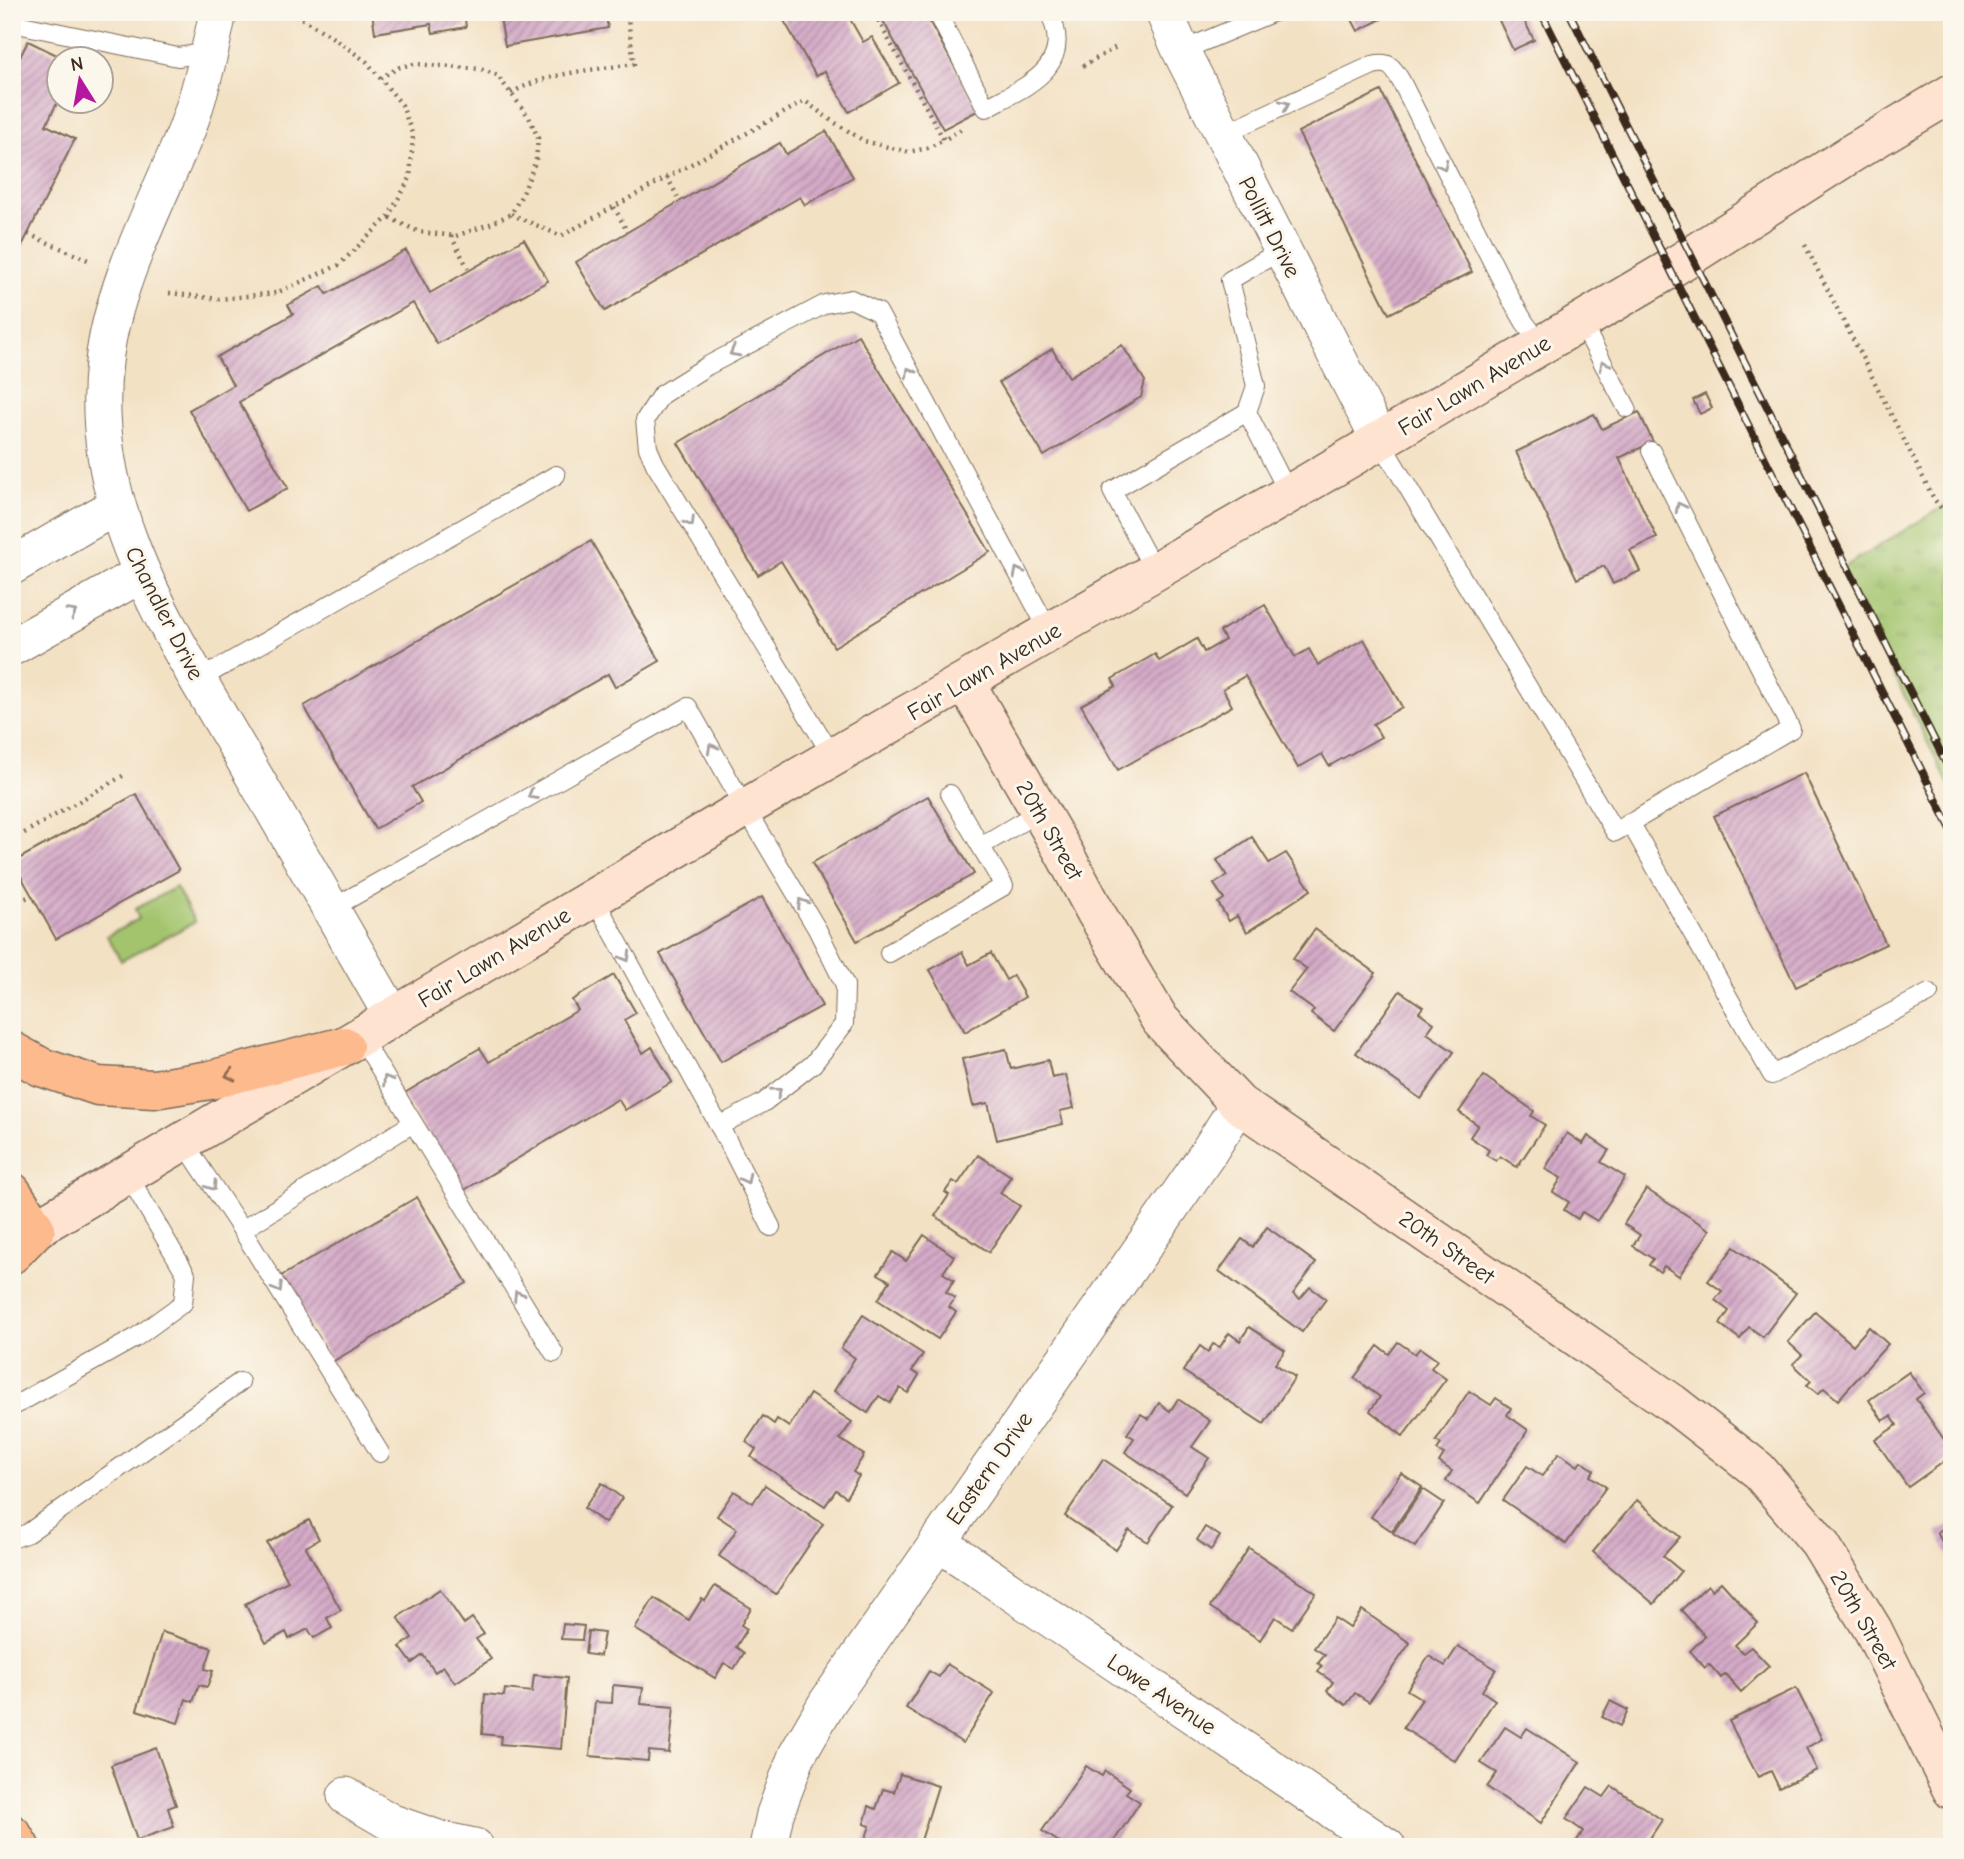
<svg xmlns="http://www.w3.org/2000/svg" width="1964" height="1859" font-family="'Comic Neue',sans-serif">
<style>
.grass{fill:url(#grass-tufts);stroke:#6f7746;stroke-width:2}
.park{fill:#a3c46d;stroke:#6f7746;stroke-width:2}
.building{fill:url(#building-hatch)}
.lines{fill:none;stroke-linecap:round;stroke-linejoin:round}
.lane-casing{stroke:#7b6a58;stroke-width:20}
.street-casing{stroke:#7b6a58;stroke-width:39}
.secondary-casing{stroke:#7b6a58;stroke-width:41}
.highway-casing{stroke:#7b6a58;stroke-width:41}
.path{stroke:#7b6a58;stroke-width:4.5;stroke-dasharray:2 5;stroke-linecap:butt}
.lane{stroke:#fff;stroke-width:18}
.street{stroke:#fff;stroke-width:37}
.secondary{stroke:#fee3d1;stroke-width:38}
.highway{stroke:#fcba8d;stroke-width:38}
.rail-casing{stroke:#3b2a1e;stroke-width:8}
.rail{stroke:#fbf7ec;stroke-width:5;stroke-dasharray:16;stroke-linecap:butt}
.oneway{stroke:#a79f9a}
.oneway2{stroke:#926b50}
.labels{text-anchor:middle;stroke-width:6;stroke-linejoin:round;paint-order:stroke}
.street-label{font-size:23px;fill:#3b2a1e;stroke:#fbf7ec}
</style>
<defs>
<pattern id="grass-tufts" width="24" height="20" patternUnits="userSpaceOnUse" patternTransform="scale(1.75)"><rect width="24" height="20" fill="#a3c46d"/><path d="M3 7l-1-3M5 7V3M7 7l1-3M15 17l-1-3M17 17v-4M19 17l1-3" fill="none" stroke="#869f59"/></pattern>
<pattern id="building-hatch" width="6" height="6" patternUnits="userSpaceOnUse" patternTransform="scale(1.75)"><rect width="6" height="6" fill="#d5abc8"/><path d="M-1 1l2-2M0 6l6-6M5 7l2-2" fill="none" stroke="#ae8ba2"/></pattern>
</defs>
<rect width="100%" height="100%" fill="#fbf7ec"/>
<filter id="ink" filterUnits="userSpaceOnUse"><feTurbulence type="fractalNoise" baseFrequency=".0143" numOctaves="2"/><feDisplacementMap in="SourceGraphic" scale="14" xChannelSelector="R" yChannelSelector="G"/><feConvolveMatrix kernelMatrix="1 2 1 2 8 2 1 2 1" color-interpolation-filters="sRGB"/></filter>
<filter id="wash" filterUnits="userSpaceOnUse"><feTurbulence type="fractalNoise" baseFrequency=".00686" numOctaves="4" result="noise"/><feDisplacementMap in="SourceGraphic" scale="28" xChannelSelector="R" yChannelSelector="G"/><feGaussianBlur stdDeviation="1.57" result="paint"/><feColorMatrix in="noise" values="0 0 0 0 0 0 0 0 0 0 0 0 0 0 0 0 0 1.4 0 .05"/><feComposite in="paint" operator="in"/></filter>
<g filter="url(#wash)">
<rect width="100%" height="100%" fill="#f3e1c4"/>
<!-- grass -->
<polygon class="grass" points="1952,501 1952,791 1841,569"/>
<!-- park -->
<polygon class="park" points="176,887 195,922 121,961 107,936 139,919 135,909"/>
<g id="blocks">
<!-- building -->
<g class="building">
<polygon points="372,12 498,12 498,14 465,19 466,27 433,33 431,24 375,33"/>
<polygon points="499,12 605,12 608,28 505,46"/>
<polygon points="779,12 846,12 863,42 872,37 899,83 849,112 825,71 816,76"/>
<polygon points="878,12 924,12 979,110 943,129"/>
<polygon points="1348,12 1395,12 1358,31"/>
<polygon points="1495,12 1520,12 1534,40 1513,50"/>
<polygon points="28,41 67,60 60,60 60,97 46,125 75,139 12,266 12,73"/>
<polygon points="1381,91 1472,272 1389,314 1298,132"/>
<polygon points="826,131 853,177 805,205 800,197 605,311 576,262 780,143 786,154"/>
<polygon points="524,239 548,281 437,344 413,303 239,402 288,488 246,511 189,410 233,385 217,357 293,314 288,305 322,286 327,294 406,250 430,293"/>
<polygon points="858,335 990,552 834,647 781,561 758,575 678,443"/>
<polygon points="1122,345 1145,381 1141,397 1044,456 999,382 1052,349 1069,377"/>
<polygon points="1705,394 1712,408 1700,414 1693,400"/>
<polygon points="1639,412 1653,442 1619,458 1657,538 1630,550 1640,571 1613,584 1604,566 1577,579 1516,452 1594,414 1602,429"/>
<polygon points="591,541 660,661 615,687 608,674 412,787 421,802 375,829 304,706"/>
<polygon points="1265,605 1295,657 1309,649 1318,665 1364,639 1402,707 1373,724 1381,737 1329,766 1322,754 1298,768 1245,676 1223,689 1232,706 1118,770 1081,705 1116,686 1112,679 1155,654 1159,661 1197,639 1204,652 1225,640 1220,631"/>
<polygon points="1804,773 1886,944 1796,987 1714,816"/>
<polygon points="136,794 179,870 56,939 13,862"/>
<polygon points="928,796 974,874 857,941 812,863"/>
<polygon points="1252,837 1269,863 1286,853 1311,890 1247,932 1237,916 1229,921 1218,903 1224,899 1214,884 1227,876 1217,860"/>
<polygon points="762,897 822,1006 721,1062 660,954"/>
<polygon points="1315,929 1376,973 1334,1031 1311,1014 1314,1010 1289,992 1307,969 1293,959"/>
<polygon points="962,952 969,965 991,953 1006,980 1013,976 1025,997 965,1032 930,970"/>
<polygon points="614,975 636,1013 624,1020 643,1053 652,1047 672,1082 625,1110 618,1099 461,1192 403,1094 480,1048 489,1062 578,1010 572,1000"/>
<polygon points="1400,991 1423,1007 1419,1012 1434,1023 1427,1033 1454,1052 1421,1099 1356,1053"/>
<polygon points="1006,1049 1011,1069 1048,1060 1052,1078 1066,1075 1074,1108 1060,1111 1063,1124 997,1140 988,1103 973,1106 962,1059"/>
<polygon points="1484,1076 1534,1111 1531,1116 1545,1125 1517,1167 1500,1156 1496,1161 1486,1155 1489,1150 1470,1137 1478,1125 1459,1112"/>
<polygon points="1567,1133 1583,1144 1588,1136 1609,1150 1601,1162 1625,1177 1597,1221 1582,1212 1578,1219 1564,1210 1569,1202 1553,1192 1561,1178 1545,1169"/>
<polygon points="978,1155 1011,1176 1000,1193 1020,1206 989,1252 935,1216 949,1195 945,1192 953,1181 958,1184"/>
<polygon points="1646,1189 1710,1230 1679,1276 1664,1266 1660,1272 1649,1265 1653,1259 1633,1246 1640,1235 1624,1224"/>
<polygon points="417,1197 467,1283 332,1362 281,1276"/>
<polygon points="1267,1227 1316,1263 1293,1294 1300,1299 1310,1287 1326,1299 1302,1332 1219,1271 1242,1239 1253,1247"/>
<polygon points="924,1235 954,1256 943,1273 954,1280 946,1292 955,1298 949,1307 956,1312 938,1339 878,1300 890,1281 878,1274 893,1252 906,1261"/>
<polygon points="1734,1247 1796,1293 1763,1337 1749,1327 1740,1339 1720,1324 1729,1311 1715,1300 1722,1291 1708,1281"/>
<polygon points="1815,1312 1853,1345 1869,1327 1888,1344 1838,1400 1824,1388 1818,1394 1807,1385 1811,1381 1793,1364 1802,1355 1788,1342"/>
<polygon points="863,1315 923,1354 912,1371 919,1375 908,1393 900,1388 890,1403 879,1396 868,1413 834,1391 855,1358 841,1348"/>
<polygon points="1249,1327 1285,1350 1275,1364 1295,1377 1264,1424 1183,1371 1200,1346 1208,1352 1213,1344 1220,1347 1229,1333 1240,1341"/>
<polygon points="1398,1342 1415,1354 1420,1348 1437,1360 1431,1368 1446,1379 1403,1436 1370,1411 1380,1397 1354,1378 1378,1346 1389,1354"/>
<polygon points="1909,1372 1924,1393 1916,1399 1952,1451 1952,1456 1908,1487 1875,1440 1897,1425 1891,1416 1883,1421 1869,1400"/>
<polygon points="1469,1391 1491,1405 1496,1398 1511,1408 1507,1415 1528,1430 1480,1503 1446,1481 1452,1471 1439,1462 1444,1454 1437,1450 1441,1444 1436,1441"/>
<polygon points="810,1394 852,1422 840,1439 864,1455 853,1472 859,1476 846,1497 836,1490 825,1506 751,1457 756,1449 746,1442 763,1416 774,1424 777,1419 789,1427"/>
<polygon points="1178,1399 1210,1421 1192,1447 1209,1458 1185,1493 1125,1452 1134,1438 1127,1434 1141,1414 1149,1419 1159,1403 1170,1411"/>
<polygon points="1559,1453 1578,1466 1581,1461 1594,1470 1590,1476 1606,1487 1566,1544 1503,1500 1527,1466 1542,1476"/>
<polygon points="1103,1459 1172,1505 1148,1542 1129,1530 1116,1550 1065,1516"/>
<polygon points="1401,1473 1422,1487 1392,1531 1371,1517"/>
<polygon points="602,1483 622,1498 605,1523 584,1508"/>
<polygon points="765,1485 823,1524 776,1594 719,1556 737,1529 717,1516 734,1491 753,1503"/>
<polygon points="1423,1489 1444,1503 1415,1547 1393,1533"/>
<polygon points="1637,1500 1680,1537 1663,1556 1681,1571 1654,1604 1593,1552"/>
<polygon points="309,1520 319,1539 306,1547 341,1610 327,1618 332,1628 314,1638 308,1629 289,1639 286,1632 266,1643 245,1604 288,1581 267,1543"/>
<polygon points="1952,1524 1952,1563 1937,1532"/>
<polygon points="1205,1527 1220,1536 1211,1550 1197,1540"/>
<polygon points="1249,1548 1316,1593 1292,1628 1275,1617 1260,1640 1210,1607"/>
<polygon points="1721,1582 1758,1623 1735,1645 1743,1653 1751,1647 1769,1666 1741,1692 1725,1674 1721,1678 1709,1664 1705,1668 1690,1651 1705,1636 1681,1610 1708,1585 1712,1590"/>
<polygon points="715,1586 751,1608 741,1625 747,1629 736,1647 744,1653 734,1669 724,1663 715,1678 635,1629 654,1598 689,1620 702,1599 705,1601"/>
<polygon points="440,1589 464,1624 472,1618 484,1634 476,1639 491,1659 455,1683 443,1666 435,1672 423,1655 412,1663 400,1647 412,1638 398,1617"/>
<polygon points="1362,1610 1410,1643 1369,1702 1355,1693 1346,1705 1327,1691 1333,1682 1318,1672 1322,1666 1318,1663 1325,1655 1314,1648 1335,1618 1350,1628"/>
<polygon points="563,1624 584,1626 582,1640 561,1639"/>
<polygon points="588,1631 604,1633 600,1656 585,1654"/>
<polygon points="162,1632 212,1648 205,1669 213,1671 207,1687 199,1685 193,1702 186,1699 178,1723 137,1710"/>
<polygon points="1458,1646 1496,1669 1482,1691 1495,1700 1455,1761 1403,1728 1422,1699 1407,1690 1429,1656 1445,1666"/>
<polygon points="947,1664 994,1693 963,1743 906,1708 929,1671 939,1677"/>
<polygon points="534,1675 567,1678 561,1749 500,1744 501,1736 482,1734 485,1694 504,1696 505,1689 532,1692"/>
<polygon points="613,1685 643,1688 641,1704 674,1707 669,1753 649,1751 648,1761 590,1756 595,1702 612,1703"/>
<polygon points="1796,1688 1822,1739 1806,1748 1817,1770 1779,1788 1771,1771 1758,1777 1729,1721"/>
<polygon points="1610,1701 1628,1710 1620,1726 1602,1717"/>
<polygon points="1505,1727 1521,1737 1527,1728 1580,1762 1541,1823 1487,1787 1497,1773 1481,1763"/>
<polygon points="156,1748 176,1805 168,1808 174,1827 137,1840 111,1765"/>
<polygon points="1086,1766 1102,1776 1105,1771 1130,1788 1126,1793 1140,1802 1110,1847 1067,1847 1042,1831"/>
<polygon points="900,1774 938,1786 919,1847 863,1846 870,1826 864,1824 869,1806 876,1809 883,1789 894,1792"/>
<polygon points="1612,1786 1662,1820 1644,1847 1573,1847 1583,1831 1566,1819 1588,1787 1604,1797"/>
</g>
</g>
</g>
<g filter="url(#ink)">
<use href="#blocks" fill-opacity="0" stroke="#7b6a58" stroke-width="2"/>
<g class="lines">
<!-- lane casing -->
<g class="lane-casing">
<g id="lane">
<path d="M937,12L986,108C1026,86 1076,68 1049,12"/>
<polyline points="12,23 178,57 210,52"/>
<polyline points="1181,51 1274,12"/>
<path d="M1223,134L1373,65C1389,61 1393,67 1401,81L1511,299L1525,323L1542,345"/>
<polyline points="1282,250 1230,280 1256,386 1247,412 1289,494"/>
<polyline points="1581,322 1627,408"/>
<polyline points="1380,441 1615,832 1791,729 1651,451"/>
<polyline points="1155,572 1112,491 1247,412"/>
<polyline points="198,680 556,475"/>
<polyline points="833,757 655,464 648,448 645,420 661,395 707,366 825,304 851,299 878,312 1050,633"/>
<polyline points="1630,822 1772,1075 1929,993"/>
<polyline points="981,846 1040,811"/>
<polyline points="594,898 728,1142 771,1227"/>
<polyline points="331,909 688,707 745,808 817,929 845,985 844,1024 813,1064 763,1103 719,1126"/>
<polyline points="889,953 1004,886 950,794"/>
<polyline points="360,1036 554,1353"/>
<polyline points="183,1141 242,1230 380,1453"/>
<polyline points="242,1230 413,1123"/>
<polyline points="12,1407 135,1338 183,1303 186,1274 128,1175"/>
<polyline points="12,1539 28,1533 240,1382"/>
</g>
</g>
<!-- street casing -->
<g class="street-casing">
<g id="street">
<path d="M218,12C210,52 201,91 187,129C157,203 113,283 104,362C86,513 176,640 247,764C296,848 344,932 393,1017"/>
<polyline points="1164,12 1181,51 1380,441"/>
<polyline points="12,566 116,506"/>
<polyline points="12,647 141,574"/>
<polyline points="938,1542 1387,1847"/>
<polyline points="346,1796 392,1823 441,1840 475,1847"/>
<polyline points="768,1847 775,1814 797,1755 827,1703 1206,1156 1239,1104"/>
</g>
</g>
<!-- secondary casing -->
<g class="secondary-casing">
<g id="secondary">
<polyline points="965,682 1064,853 1096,913 1160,1020 1239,1104 1672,1403 1758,1470 1819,1542 1873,1630 1952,1790"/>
<polyline points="12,1243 745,808 1289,494 1670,269 1852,153 1952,93"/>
</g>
</g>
<!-- highway casing -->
<g class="highway-casing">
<g id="highway">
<polyline points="12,1051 41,1067 98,1086 154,1089 210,1080 344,1046"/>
<polyline points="12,1192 36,1229 12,1254"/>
<polyline points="12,1834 20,1847"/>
</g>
</g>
<!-- path -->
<g class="path">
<polyline points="859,12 863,18 874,13 944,140 963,128"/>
<polyline points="1083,66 1118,46"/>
<polyline points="380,78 400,67 414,64 480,69 497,75 529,117 538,138 536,160 524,191 511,214 490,224 456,236 419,232 388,217"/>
<path d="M511,93C549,72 593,70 634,64L627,12"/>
<polyline points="667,177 680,201"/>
<polyline points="614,207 627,231"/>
<polyline points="511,214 561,236 805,101 829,119 864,141 908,152 928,148 944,140"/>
<polyline points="28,234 88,260"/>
<polyline points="451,236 469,270"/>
<polyline points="1805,245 1934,499 1952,522"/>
<polyline points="169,293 219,299 276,293 339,265 388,217 410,178 413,136 402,105 367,62 329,35 291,12"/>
<polyline points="12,840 126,774"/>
<polyline points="12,900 17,901 32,896"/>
</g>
<!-- lane -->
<use href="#lane" class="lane"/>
<!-- street -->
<use href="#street" class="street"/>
<!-- secondary -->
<use href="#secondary" class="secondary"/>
<!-- highway -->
<use href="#highway" class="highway"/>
<!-- rail casing -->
<g class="rail-casing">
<g id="rail">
<polyline points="1541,12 1952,831"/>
<polyline points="1569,12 1952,775"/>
</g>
</g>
<!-- rail -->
<use href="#rail" class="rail"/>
</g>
<!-- one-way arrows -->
<defs><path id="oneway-chevron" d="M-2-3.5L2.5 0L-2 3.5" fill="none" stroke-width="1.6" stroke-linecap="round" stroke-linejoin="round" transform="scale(1.75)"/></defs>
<g class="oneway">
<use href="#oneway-chevron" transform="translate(1285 105) rotate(-24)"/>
<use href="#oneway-chevron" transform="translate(1443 165) rotate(63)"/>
<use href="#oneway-chevron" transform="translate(734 352) rotate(152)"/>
<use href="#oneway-chevron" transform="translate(1604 365) rotate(-118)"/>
<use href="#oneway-chevron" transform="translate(910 372) rotate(-119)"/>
<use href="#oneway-chevron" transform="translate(1680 507) rotate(-117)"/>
<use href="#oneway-chevron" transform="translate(690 522) rotate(59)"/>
<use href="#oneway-chevron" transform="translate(1018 572) rotate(-118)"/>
<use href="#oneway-chevron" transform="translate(72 613) rotate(-30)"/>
<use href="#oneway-chevron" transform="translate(712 748) rotate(-119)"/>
<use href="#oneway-chevron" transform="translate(532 795) rotate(150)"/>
<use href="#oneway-chevron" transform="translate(802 903) rotate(-121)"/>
<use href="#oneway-chevron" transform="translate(626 957) rotate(61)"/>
<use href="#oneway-chevron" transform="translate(387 1080) rotate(-122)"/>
<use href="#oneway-chevron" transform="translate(777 1092) rotate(-37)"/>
<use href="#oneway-chevron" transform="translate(746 1179) rotate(63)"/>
<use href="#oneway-chevron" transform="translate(212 1186) rotate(56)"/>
<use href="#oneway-chevron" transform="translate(278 1288) rotate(58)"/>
<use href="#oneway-chevron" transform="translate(518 1295) rotate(-121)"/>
</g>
<use class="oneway2" href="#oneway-chevron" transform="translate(230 1075) rotate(166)"/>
</g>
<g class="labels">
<!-- street labels -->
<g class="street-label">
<text transform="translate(1270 227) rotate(63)" y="8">Pollitt Drive</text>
<text transform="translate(1474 385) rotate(-31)" y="8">Fair Lawn Avenue</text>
<text transform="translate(165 613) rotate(63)" y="8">Chandler Drive</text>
<text transform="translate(984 671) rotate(-30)" y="8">Fair Lawn Avenue</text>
<text transform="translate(1050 830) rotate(60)" y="8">20th Street</text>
<text transform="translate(494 957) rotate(-31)" y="8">Fair Lawn Avenue</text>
<text transform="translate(1447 1247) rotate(35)" y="8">20th Street</text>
<text transform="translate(989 1468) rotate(-55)" y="8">Eastern Drive</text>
<text transform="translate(1864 1620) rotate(60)" y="8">20th Street</text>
<text transform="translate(1162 1694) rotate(34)" y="8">Lowe Avenue</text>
</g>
</g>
<!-- margin -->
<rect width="1964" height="1859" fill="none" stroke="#fbf7ec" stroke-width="42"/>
<!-- north arrow -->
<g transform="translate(80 80) rotate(349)"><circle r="33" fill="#fbf7ec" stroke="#aea59a" stroke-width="2"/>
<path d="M0-5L12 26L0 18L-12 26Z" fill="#b5179e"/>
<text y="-10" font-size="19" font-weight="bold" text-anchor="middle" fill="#3b2a1e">N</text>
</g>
</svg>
